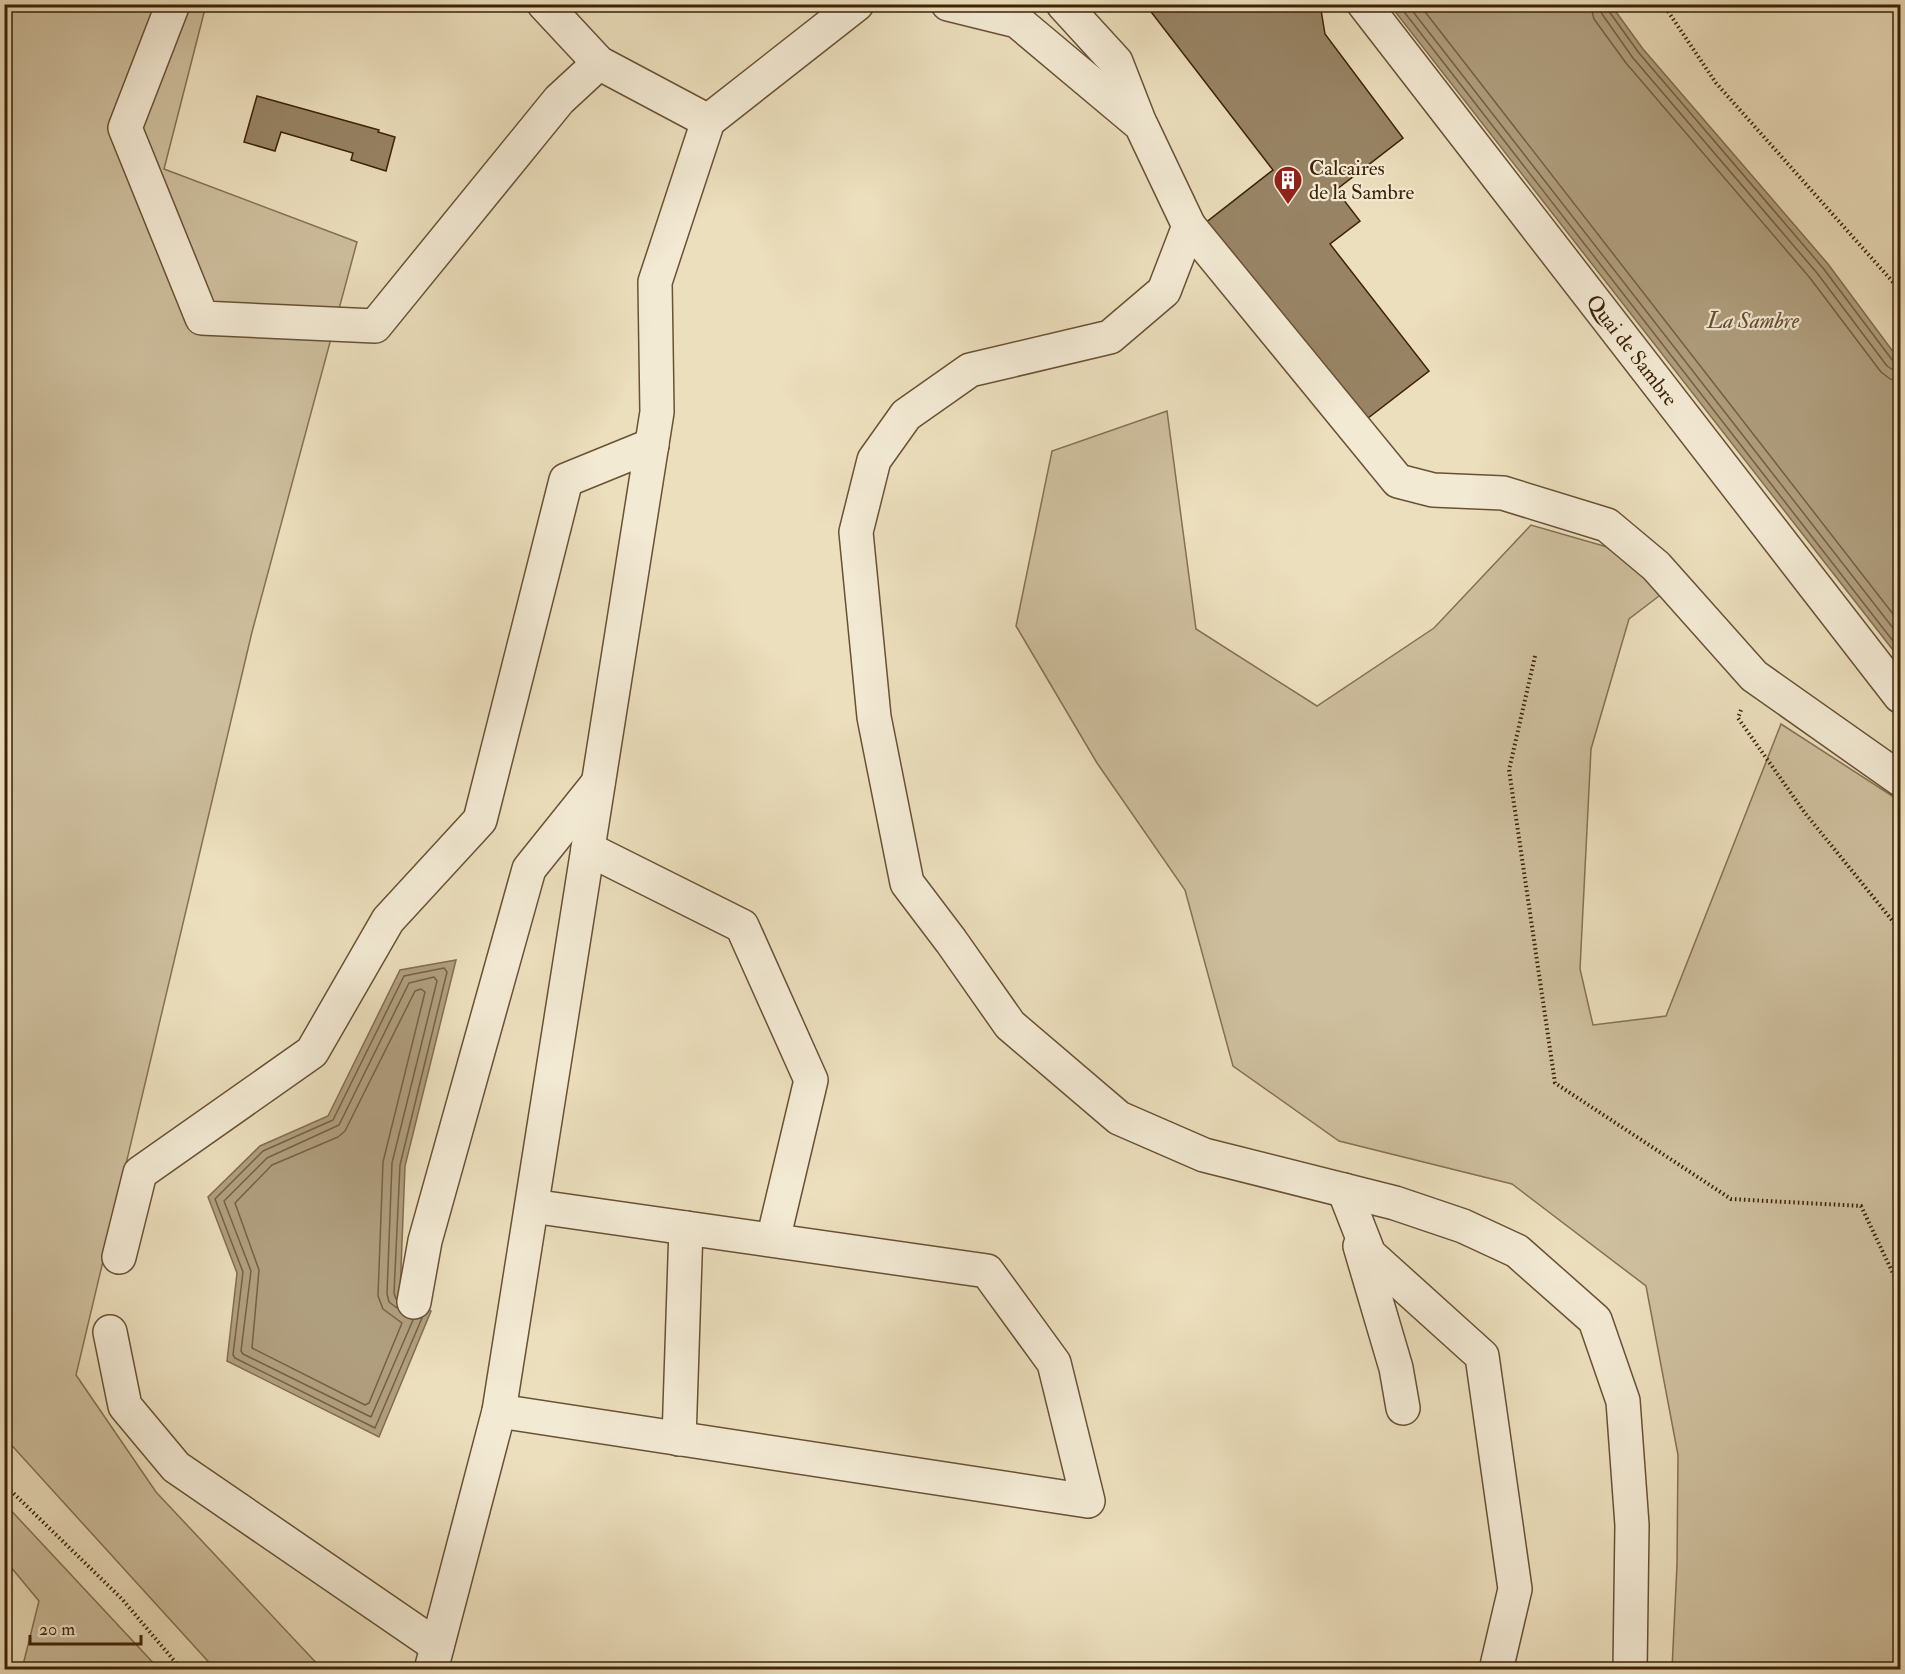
<svg xmlns="http://www.w3.org/2000/svg" width="1905" height="1674" font-family="'IM FELL Double Pica',serif">
<style>
.green{fill:#cebf9e;stroke:#867052;stroke-width:1.5}
.water{fill:#b09f7f;stroke:#826d4f;stroke-width:1.5}
.lines{fill:none;stroke-linecap:round;stroke-linejoin:round}
.shore{stroke:#766042;stroke-width:1.5}
.building{fill:#988465;stroke:#3d2206;stroke-width:1.5}
.minor-casing{stroke:#695134;stroke-width:36}
.path{stroke:#3d2206;stroke-width:4;stroke-dasharray:1.5 3;stroke-linecap:butt}
.minor{stroke:#f3ead4;stroke-width:33}
.labels{text-anchor:middle;stroke-width:4.5;stroke-linejoin:round;paint-order:stroke}
.poi-label{font-size:21px;fill:#3d2206;stroke:#f3ead4;text-anchor:start}
.street-label{font-size:21px;fill:#3d2206;stroke:#f3ead4}
.water-label{font-size:22px;font-style:italic;fill:#654e30;stroke:#f3ead4}
</style>
<rect width="100%" height="100%" fill="#ecdfbd"/>
<filter id="stains"><feTurbulence type="fractalNoise" baseFrequency=".00333" numOctaves="4"/><feColorMatrix values="0 0 0 0 .2 0 0 0 0 .09 0 0 0 0 .02 0 0 0 .5 -.17"/></filter>
<radialGradient id="worn" r=".72"><stop offset=".6" stop-color="#630" stop-opacity="0"/><stop offset="1" stop-color="#630" stop-opacity=".3"/></radialGradient>
<!-- green -->
<g class="green">
<polygon points="4,5 206,5 164,169 357,242 252,632 76,1375 156,1492 322,1669 215,1669 5,1438"/>
<polygon points="1167,411 1196,629 1317,706 1434,628 1531,525 1628,553 1663,593 1629,619 1591,749 1580,969 1593,1025 1666,1016 1781,724 1900,801 1900,1669 1672,1669 1677,1565 1678,1455 1646,1286 1512,1184 1339,1141 1233,1066 1185,890 1097,763 1016,626 1052,451"/>
<polygon points="5,1504 159,1669 22,1669 39,1601 5,1560"/>
</g>
<!-- water -->
<g class="water">
<polygon points="1390,5 1611,5 1643,49 1828,264 1900,361 1900,659"/>
<polygon points="456,960 405,1166 400,1294 431,1311 379,1437 227,1361 237,1273 208,1197 260,1146 328,1116 400,970"/>
</g>
<g class="lines">
<!-- shore -->
<g class="shore">
<polyline points="1398,4 1900,650"/>
<polyline points="1407,4 1900,637"/>
<polyline points="1419,4 1900,623"/>
<polyline points="1590,4 1594,19 1626,63 1810,278 1881,372 1890,379 1900,380"/>
<polyline points="1599,4 1602,14 1633,58 1817,273 1887,366 1893,370 1900,371"/>
<polyline points="1607,4 1608,10 1639,53 1823,268 1893,361 1900,364"/>
<polygon points="421,989 425,992 383,1162 378,1296 383,1309 402,1323 369,1403 365,1405 252,1348 259,1270 235,1203 272,1165 338,1137 345,1131 415,991"/>
<polyline points="396,1299 394,1293 400,1165 447,972 444,968 404,976 333,1120 263,1151 215,1199 243,1272 233,1355 235,1358 375,1428 422,1318"/>
<polyline points="397,1308 389,1302 387,1294 392,1163 437,981 434,977 409,983 339,1125 267,1158 224,1201 251,1271 241,1351 243,1354 371,1417 413,1320"/>
</g>
</g>
<!-- building -->
<g class="building">
<polygon points="1145,4 1320,4 1325,34 1403,138 1336,190 1360,221 1330,244 1429,371 1359,425 1204,224 1273,170"/>
<polygon points="257,96 379,130 378,132 395,137 386,171 351,160 353,153 281,132 275,151 244,142"/>
</g>
<g class="lines">
<!-- minor casing -->
<g class="minor-casing">
<g id="minor">
<polyline points="173,4 125,128 202,318 375,326 559,100 599,63"/>
<polyline points="544,4 599,63 708,121"/>
<polyline points="948,4 1017,21 1141,125 1189,226 1164,291 1110,337 970,370 906,415 874,460 856,532 874,717 907,883 951,941 1010,1025 1119,1118 1204,1155 1395,1203 1463,1226 1517,1251 1595,1320 1623,1401 1632,1525 1630,1670"/>
<polyline points="1063,4 1116,62 1139,121"/>
<path id="s1" d="M1364,4L1900,696"/>
<polyline points="1189,226 1398,481 1433,490 1503,493 1607,525 1656,566 1754,676 1900,779"/>
<polyline points="588,849 742,926 811,1080 773,1240"/>
<polyline points="1344,1190 1369,1254 1482,1356 1515,1589 1496,1670"/>
<polyline points="1360,1246 1396,1368 1403,1408"/>
<polyline points="119,1257 140,1173 312,1052 388,920 480,820 566,480 652,445"/>
<polyline points="414,1302 425,1241 529,869 598,783"/>
<polyline points="110,1332 125,1406 176,1467 437,1646"/>
<polyline points="499,1411 1088,1501 1054,1363 987,1271 532,1206"/>
<polyline points="679,1439 686,1228"/>
<polyline points="431,1670 499,1411 657,412 655,282 708,121 857,4"/>
</g>
</g>
<!-- path -->
<g class="path">
<polyline points="1663,4 1716,83 1900,290"/>
<polyline points="1535,656 1509,770 1555,1083 1731,1199 1861,1206 1900,1288"/>
<polyline points="1741,710 1738,718 1805,813 1900,930"/>
<polyline points="4,1484 122,1599 182,1670"/>
</g>
<!-- minor -->
<use href="#minor" class="minor"/>
</g>
<!-- icons -->
<defs>
<g id="building-pin" transform="scale(1.5)"><path d="M0 17L-7.5 6A9.5 9.5 0 1 1 7.5 6Z" fill="#8f2418" stroke="#f3ead4"/><path d="M-4-6H4V6H1V3H-1V6H-4ZM-2.5-4.3h1.7v1.8h-1.7ZM.8-4.3h1.7v1.8H.8ZM-2.5-1h1.7V.8h-1.7ZM.8-1h1.7V.8H.8Z" fill="#fff"/></g>
</defs>
<g fill-rule="evenodd">
<use href="#building-pin" x="1288" y="180"/>
</g>
<g class="labels">
<!-- poi labels -->
<g class="poi-label">
<text x="1309" y="175">Calcaires<tspan x="1309" dy="24">de la Sambre</tspan></text>
</g>
<!-- street labels -->
<g class="street-label">
<text dy="7" stroke="none"><textPath href="#s1" startOffset="438">Quai de Sambre</textPath></text>
</g>
<!-- water labels -->
<g class="water-label">
<text x="1753" y="328">La Sambre</text>
</g>
</g>
<!-- margin -->
<rect width="1905" height="1674" fill="none" stroke="#ecdfbd" stroke-width="24"/>
<rect x="6" y="6" width="1893" height="1662" fill="none" stroke="#3d2206" stroke-width="3"/>
<rect x="12" y="12" width="1881" height="1650" fill="none" stroke="#3d2206" stroke-width="1.5"/>
<!-- scale -->
<path d="M30 1635v9h111v-9" fill="none" stroke="#3d2206" stroke-width="3"/>
<text x="39" y="1635" font-size="18" fill="#3d2206" stroke="#f3ead4" stroke-width="4.5" paint-order="stroke">20 m</text>
<rect width="100%" height="100%" filter="url(#stains)"/>
<rect width="100%" height="100%" fill="url(#worn)"/>
</svg>
